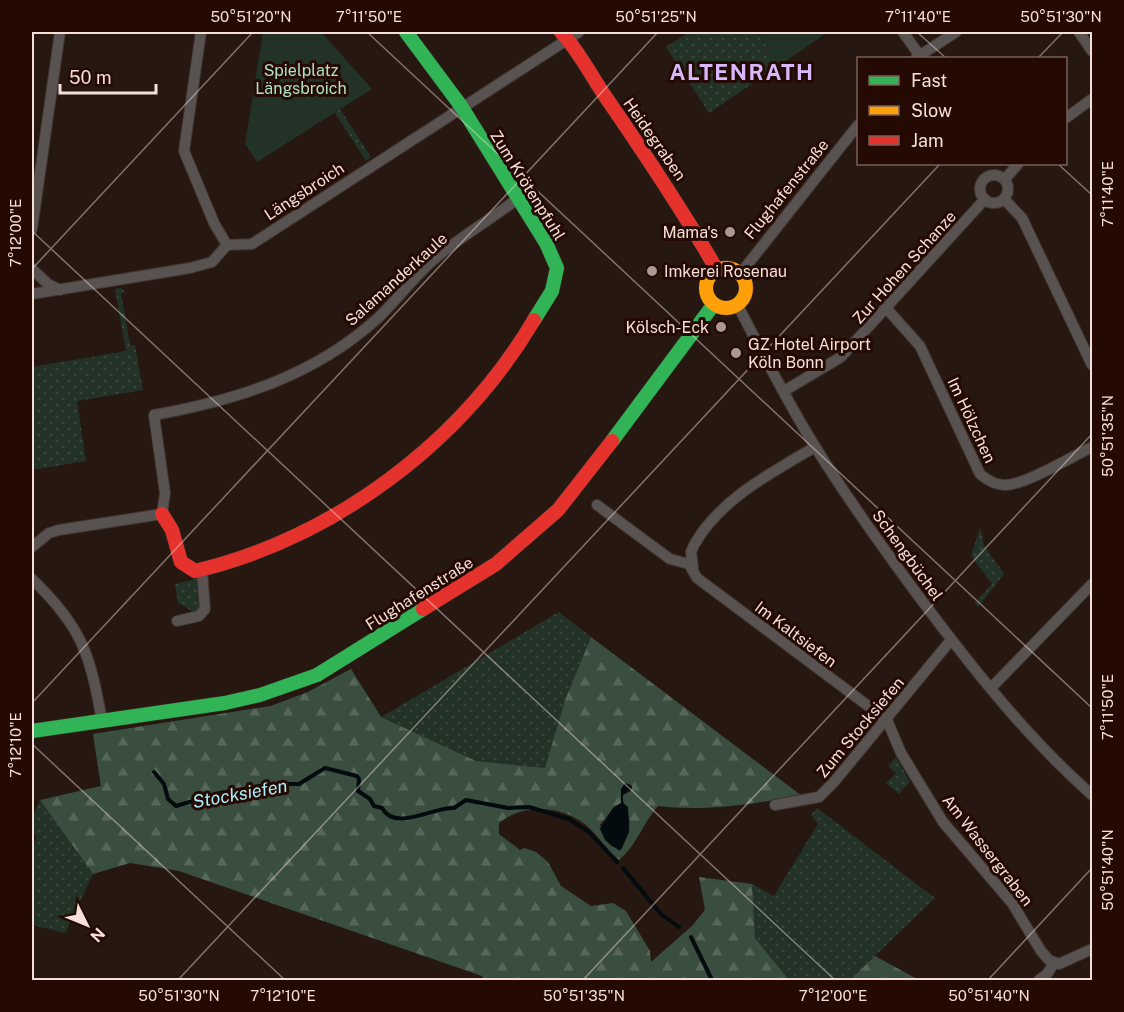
<svg xmlns="http://www.w3.org/2000/svg" width="1124" height="1012" font-family="'Public Sans',sans-serif">
<style>
.grass{fill:url(#grass-dots)}
.forest{fill:url(#forest-firs);fill-rule:evenodd}
.green{fill:#223227}
.water{fill:#030b0e}
.lines{fill:none;stroke-linecap:round;stroke-linejoin:round}
.stream{stroke:#030b0e;stroke-width:4}
.street-casing{stroke:#41352f;stroke-width:12}
.fast-casing{stroke:#41352f;stroke-width:15}
.slow-casing{stroke:#41352f;stroke-width:15}
.jam-casing{stroke:#41352f;stroke-width:15}
.street{stroke:#585251;stroke-width:10}
.fast{stroke:#30b455;stroke-width:14}
.slow{stroke:#ff9f0a;stroke-width:14}
.jam{stroke:#e5322d;stroke-width:14}
.ticks{fill:none;stroke:#f4e0d8;stroke-width:1.5;stroke-opacity:0.45}
.poi-dot{fill:#ac9a92;stroke:#240a02;stroke-width:2}
.labels{text-anchor:middle;stroke-width:6;stroke-linejoin:round;paint-order:stroke}
.park-label{font-size:16px;fill:#ade2c2;stroke:#240a02}
.street-label{font-size:16px;fill:#f4e0d8;stroke:#240a02}
.poi-label{font-size:16px;fill:#f4e0d8;stroke:#240a02;text-anchor:end}
.water-label{font-size:18px;font-style:italic;fill:#aaeffb;stroke:#240a02}
.district-label{font-size:22px;font-weight:bold;letter-spacing:1.5px;fill:#d7b9fe;stroke:#240a02}
.neatline{fill:none;stroke:#f4e0d8;stroke-width:2}
.ticks-label{font-size:15px;text-anchor:middle;fill:#f4e0d8}
</style>
<defs>
<pattern id="grass-dots" width="8" height="8" patternUnits="userSpaceOnUse" patternTransform="scale(1.5)"><rect width="8" height="8" fill="#223227"/><path d="M2 2h.1M6 6h.1" fill="none" stroke="#38463b" stroke-width="1.8" stroke-linecap="round"/></pattern>
<pattern id="forest-firs" width="22" height="20" patternUnits="userSpaceOnUse" patternTransform="scale(1.5)"><rect width="22" height="20" fill="#394e3f"/><path d="M5 1l3.5 6h-7zM16 11l3.5 6h-7z" fill="#56675a"/></pattern>
</defs>
<rect width="100%" height="100%" fill="#261811"/>
<!-- grass -->
<g class="grass">
<polygon points="689,32 757,32 780,65 709,113 666,47"/>
<polygon points="340,109 371,157 366,161 335,113"/>
<polygon points="121,288 125,292 121,293 130,345 135,345 143,390 77,401 86,461 32,470 32,367 126,351 115,289"/>
<polygon points="980,527 984,545 1004,574 978,607 975,603 992,584 971,556"/>
<polygon points="200,578 201,611 194,612 178,603 175,584"/>
<polygon points="559,612 591,637 565,700 545,768 476,761 381,717 299,766 101,786 93,734 271,706 308,692 351,669 381,717"/>
<polygon points="896,757 910,782 899,794 886,783 896,773 888,766"/>
<path d="M40,800L93,874L65,933L32,925V843L37,838C27,824 34,814 40,800Z"/>
<polygon points="817,808 935,898 850,980 789,980 755,938 752,884 774,896 818,824 811,815"/>
</g>
<!-- forest -->
<g class="forest">
<path d="M591,637L802,796C754,803 708,812 658,806C643,823 637,845 619,860C605,848 594,829 579,820C554,805 521,805 499,823V834L520,850L524,848L536,852L548,862L561,886L591,906L613,903L626,911L650,951L651,962L692,926L705,910L699,877L752,884L755,938L789,980H484L482,976L179,871L130,863L93,874L40,800L101,786L93,734L271,706L308,692L351,669L381,717L476,761L545,768L565,700ZM632,786L631,791L623,795C622,805 628,810 629,819C631,829 626,839 622,849C607,848 604,838 600,825L615,806L621,804L622,794Z"/>
<polygon points="875,956 919,980 850,980"/>
</g>
<!-- green -->
<g class="green">
<polygon points="263,32 321,32 372,89 257,162 245,144"/>
<polygon points="757,32 822,32 824,35 780,65"/>
</g>
<!-- water -->
<polygon class="water" points="625,783 631,785 632,788 623,795 623,803 628,807 629,832 620,851 605,840 600,829 613,808 621,803 621,789"/>
<g class="lines">
<!-- stream -->
<g class="stream">
<path d="M154,772L164,784L168,799L176,806L220,793L272,784H299L325,768L357,776L359,779L358,791L370,799L374,806L382,808C395,832 432,807 454,808L466,800L508,808L529,807L569,819L589,832L617,862"/>
<polyline points="623,868 661,914 679,927"/>
<polyline points="691,937 712,980"/>
</g>
<!-- street casing -->
<g class="street-casing">
<g id="street">
<polyline points="201,32 184,151 214,223 227,245"/>
<polyline points="903,32 920,56"/>
<polyline points="1079,32 1092,51"/>
<polyline points="916,58 956,32"/>
<polyline points="1066,118 1092,99"/>
<circle cx="994" cy="189" r="14"/>
<polyline points="1005,179 1018,164"/>
<polyline points="1004,199 1022,218 1092,365"/>
<polyline points="32,229 60,32"/>
<polyline points="32,269 48,284 60,290"/>
<polyline points="740,274 858,125"/>
<polyline points="32,294 190,268 212,262 227,245 252,244 579,32"/>
<path d="M737,304C762,352 787,402 816,448C845,495 878,541 911,586C966,660 1023,734 1092,795"/>
<path d="M887,309L920,346L980,474C987,480 995,485 1005,485C1025,485 1073,456 1092,447"/>
<polyline points="784,391 841,357 985,199"/>
<polyline points="597,505 670,559 689,564 697,578 887,720 901,753 943,822 1012,903 1041,951 1049,960 1059,964 1092,949"/>
<path d="M32,547L49,533L59,530L162,514L165,493L154,415C237,400 314,376 378,318C397,300 412,279 432,261C458,238 489,221 517,199"/>
<path d="M693,567L691,552L694,545C720,499 771,473 815,447"/>
<path d="M32,579C82,627 90,654 102,721"/>
<polyline points="177,621 199,616 205,609 202,571"/>
<polyline points="991,688 1092,584"/>
<polyline points="775,805 819,797 834,782 951,640"/>
<polyline points="1039,980 1047,974 1054,963"/>
</g>
</g>
<!-- fast casing -->
<g class="fast-casing">
<g id="fast">
<polyline points="406,32 461,106 546,243 557,268 552,291 534,320"/>
<polyline points="612,441 714,304"/>
<polyline points="32,731 225,703 260,695 317,675 423,609"/>
</g>
</g>
<!-- slow casing -->
<g class="slow-casing">
<circle id="slow" cx="726" cy="288" r="20"/>
</g>
<!-- jam casing -->
<g class="jam-casing">
<g id="jam">
<path d="M561,32C579,51 590,74 605,96C645,154 682,209 717,270"/>
<path d="M162,514L172,530L181,562L195,571C334,538 461,443 534,320"/>
<polyline points="423,609 496,564 558,510 612,441"/>
</g>
</g>
<!-- street -->
<use href="#street" class="street"/>
<!-- fast -->
<use href="#fast" class="fast"/>
<!-- slow -->
<use href="#slow" class="slow"/>
<!-- jam -->
<use href="#jam" class="jam"/>
</g>
<!-- ticks -->
<path class="ticks" d="M367,32L1092,708M917,32L946,58M1038,58L1063,32M1058,164L1092,195M32,231L835,980M32,269L253,32M32,703L658,32M32,744L285,980M178,980L940,164M583,980L1092,434M988,980L1092,868"/>
<!-- markers -->
<g class="poi-dot">
<circle cx="730" cy="232" r="6"/>
<circle cx="652" cy="271" r="6"/>
<circle cx="721" cy="327" r="6"/>
<circle cx="736" cy="353" r="6"/>
</g>
<g class="labels">
<!-- park labels -->
<g class="park-label">
<text x="301" y="76">Spielplatz<tspan x="301" dy="18">Längsbroich</tspan></text>
</g>
<!-- street labels -->
<g class="street-label">
<text transform="translate(655 139) rotate(55)" y="6">Heidegraben</text>
<text transform="translate(528 185) rotate(58)" y="6">Zum Krötenpfuhl</text>
<text transform="translate(786 189) rotate(-51)" y="6">Flughafenstraße</text>
<text transform="translate(304 191) rotate(-33)" y="6">Längsbroich</text>
<text transform="translate(904 267) rotate(-48)" y="6">Zur Hohen Schanze</text>
<text transform="translate(396 279) rotate(-42)" y="6">Salamanderkaule</text>
<text transform="translate(972 420) rotate(65)" y="6">Im Hölzchen</text>
<text transform="translate(908 555) rotate(54)" y="6">Schengbüchel</text>
<text transform="translate(419 593) rotate(-32)" y="6">Flughafenstraße</text>
<text transform="translate(796 634) rotate(37)" y="6">Im Kaltsiefen</text>
<text transform="translate(860 727) rotate(-50)" y="6">Zum Stocksiefen</text>
<text transform="translate(988 850) rotate(52)" y="6">Am Wassergraben</text>
</g>
<!-- poi labels -->
<g class="poi-label">
<text x="718" y="238">Mama's</text>
<text x="664" y="277" text-anchor="start">Imkerei Rosenau</text>
<text x="709" y="333">Kölsch-Eck</text>
<text x="748" y="350" text-anchor="start">GZ Hotel Airport<tspan x="748" dy="18">Köln Bonn</tspan></text>
</g>
<!-- water labels -->
<g class="water-label">
<text transform="translate(240 794) rotate(-10)" y="6">Stocksiefen</text>
</g>
<!-- district labels -->
<g class="district-label">
<text x="742" y="80">ALTENRATH</text>
</g>
</g>
<!-- border -->
<rect width="1124" height="1012" fill="none" stroke="#240a02" stroke-width="66"/>
<!-- legend -->
<rect x="857" y="57" width="210" height="108" fill="#240a02" stroke="#776058" stroke-width="1.5"/>
<rect x="869" y="76" width="30" height="9" fill="#30b455" stroke="#776058" stroke-width="1.5"/>
<text x="911" y="87" font-size="18" fill="#f4e0d8">Fast</text>
<rect x="869" y="106" width="30" height="9" fill="#ff9f0a" stroke="#776058" stroke-width="1.5"/>
<text x="911" y="117" font-size="18" fill="#f4e0d8">Slow</text>
<rect x="869" y="136" width="30" height="9" fill="#e5322d" stroke="#776058" stroke-width="1.5"/>
<text x="911" y="147" font-size="18" fill="#f4e0d8">Jam</text>
<!-- north arrow -->
<g transform="translate(87 925) rotate(133)" stroke="#240a02" stroke-width="4.5" paint-order="stroke">
<path d="M0-4.5L10 22L0 15L-10 22Z" fill="#f4e0d8"/>
<text y="-9" font-size="16" font-weight="bold" text-anchor="middle" fill="#f4e0d8">N</text>
</g>
<!-- scale -->
<path d="M60 84v9h96v-9" fill="none" stroke="#f4e0d8" stroke-width="3"/>
<text x="69" y="84" font-size="18" fill="#f4e0d8" stroke="#240a02" stroke-width="4.5" paint-order="stroke">50 m</text>
<rect x="33" y="33" width="1058" height="946" class="neatline"/>
<g class="ticks-label">
<text x="251" y="22">50°51'20"N</text>
<text x="369" y="22">7°11'50"E</text>
<text x="656" y="22">50°51'25"N</text>
<text x="918" y="22">7°11'40"E</text>
<text x="1061" y="22">50°51'30"N</text>
<text transform="translate(1108 194) rotate(-90)" y="5">7°11'40"E</text>
<text transform="translate(16 233) rotate(-90)" y="5">7°12'00"E</text>
<text transform="translate(1108 436) rotate(-90)" y="5">50°51'35"N</text>
<text transform="translate(1108 707) rotate(-90)" y="5">7°11'50"E</text>
<text transform="translate(16 745) rotate(-90)" y="5">7°12'10"E</text>
<text transform="translate(1108 870) rotate(-90)" y="5">50°51'40"N</text>
<text x="179" y="1001">50°51'30"N</text>
<text x="283" y="1001">7°12'10"E</text>
<text x="584" y="1001">50°51'35"N</text>
<text x="833" y="1001">7°12'00"E</text>
<text x="989" y="1001">50°51'40"N</text>
</g>
</svg>
